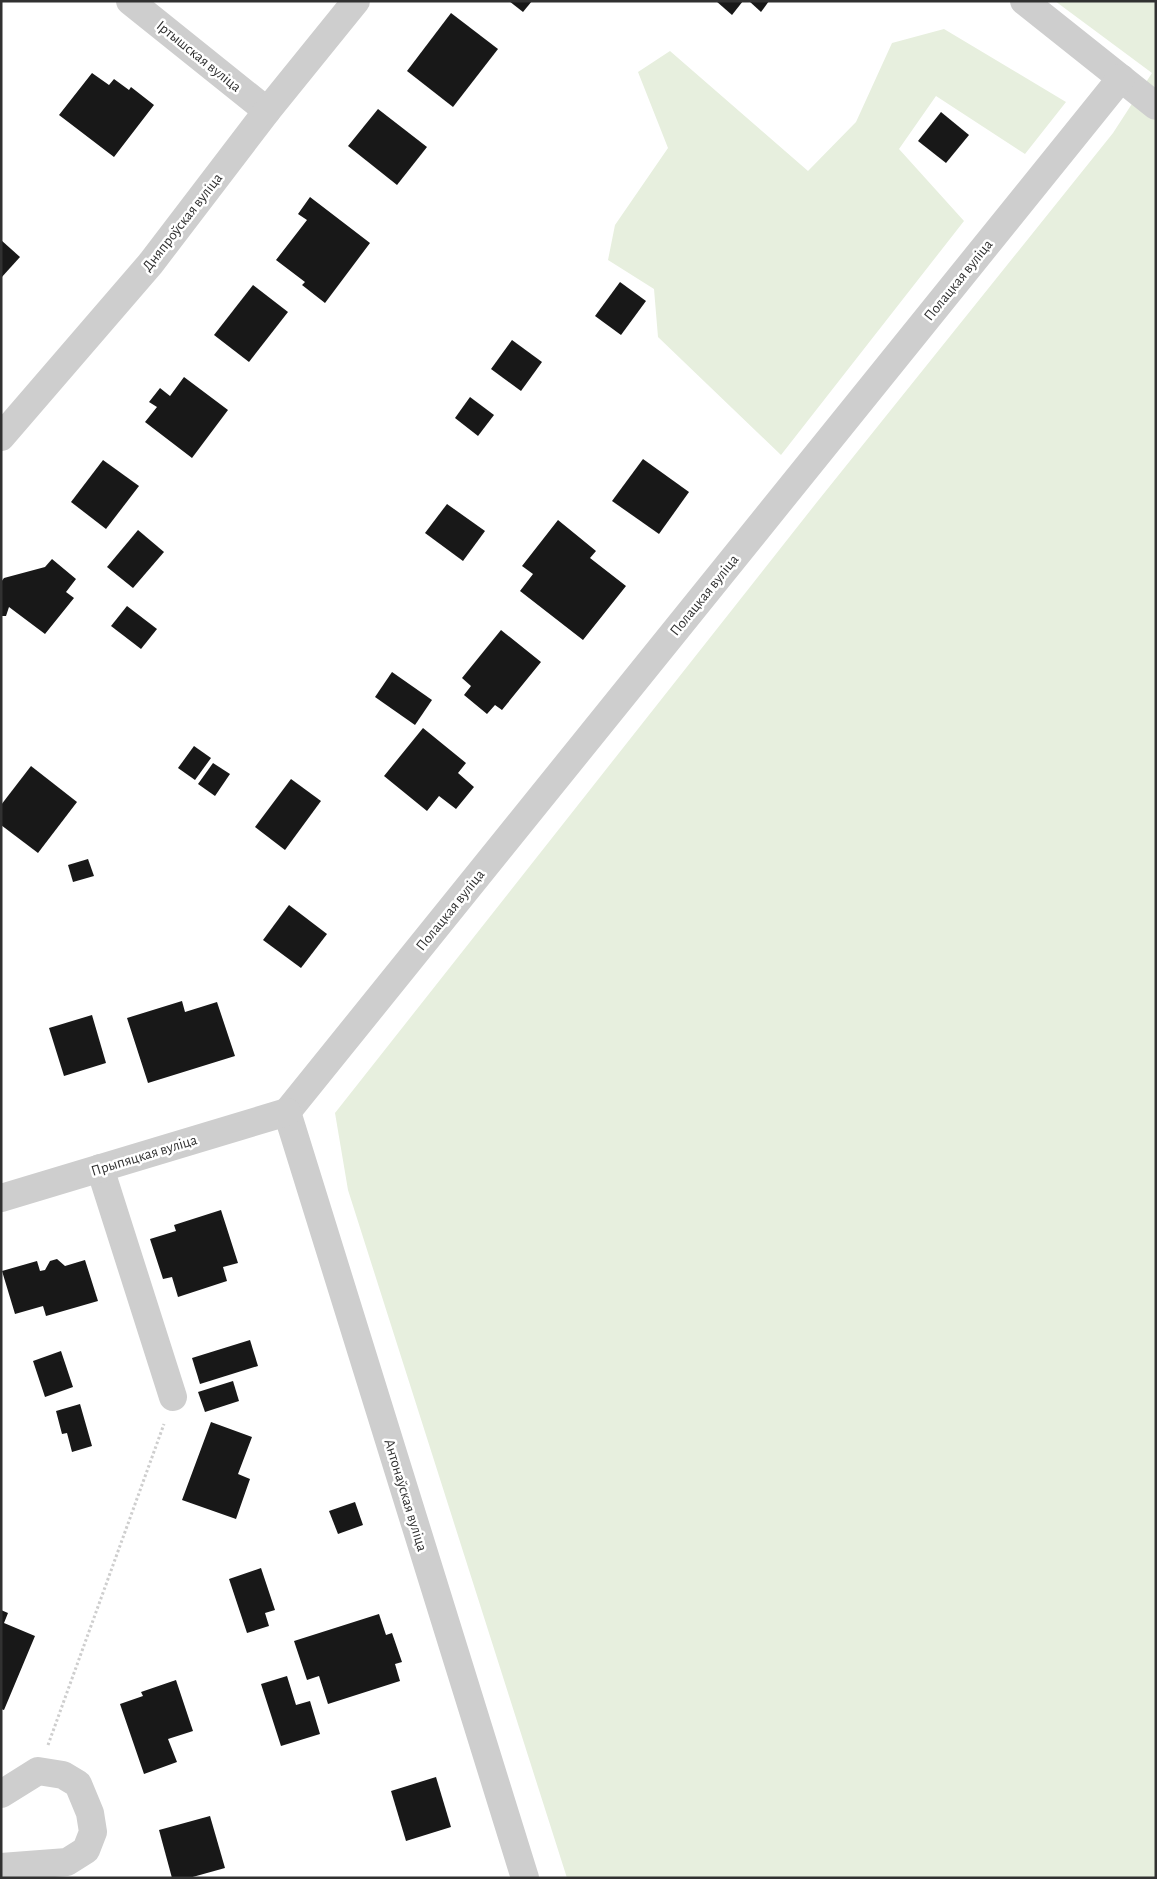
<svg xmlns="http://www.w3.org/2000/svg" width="1157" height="1879" font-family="'Alegreya Sans',sans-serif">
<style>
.green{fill:#e7efde}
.building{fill:#181818}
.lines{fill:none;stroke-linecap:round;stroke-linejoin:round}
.path{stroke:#cecece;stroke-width:3;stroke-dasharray:2.5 2.5;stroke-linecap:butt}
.minor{stroke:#cecece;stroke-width:28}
.labels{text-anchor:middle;stroke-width:5;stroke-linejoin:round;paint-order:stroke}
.street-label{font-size:15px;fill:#313131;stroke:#fff}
</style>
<rect width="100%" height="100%" fill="#fff"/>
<!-- green -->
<g class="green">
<polygon points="1055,1 1156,1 1156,1878 567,1878 348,1190 335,1113 817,502 1113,133 1152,73"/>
<polygon points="944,29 1066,102 1025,154 936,96 899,149 964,221 781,455 658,337 654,289 608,260 615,225 668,148 638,72 670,51 808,171 856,122 892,43"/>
</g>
<!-- building -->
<g class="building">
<polygon points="509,1 532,1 523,12"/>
<polygon points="716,1 743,1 732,15"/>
<polygon points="749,1 769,1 761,12"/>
<polygon points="451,13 498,49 453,107 407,71"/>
<polygon points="92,73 109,85 114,79 129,90 131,87 154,105 114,157 59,115"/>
<polygon points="378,109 427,147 397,185 348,146"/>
<polygon points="941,112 969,135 946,163 918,141"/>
<polygon points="310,197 370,243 325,303 302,285 305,282 276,260 307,220 298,214"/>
<polygon points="1,240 20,257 1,278"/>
<polygon points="620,282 646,301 621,335 595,316"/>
<polygon points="253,285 288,312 249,362 214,335"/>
<polygon points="512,340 542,362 521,391 491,369"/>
<polygon points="184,377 228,410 192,458 145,422 157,407 149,402 160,388 170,396"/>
<polygon points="470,397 494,415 478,436 455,418"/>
<polygon points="643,459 689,492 659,534 612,501"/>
<polygon points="103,460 139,486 106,529 71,502"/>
<polygon points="447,504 485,531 463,561 425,533"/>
<polygon points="558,520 596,551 590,558 626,586 583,640 520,591 533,574 522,566"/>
<polygon points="138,530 164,552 133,588 107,567"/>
<polygon points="52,559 76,579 66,592 74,598 45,634 9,607 6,616 1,616 1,582 4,578 45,567"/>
<polygon points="127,606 157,629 141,649 111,626"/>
<polygon points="501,630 541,662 502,710 495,705 487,714 464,695 471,686 462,678"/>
<polygon points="392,672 432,700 415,725 375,697"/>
<polygon points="423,728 466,763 458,773 474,787 456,809 439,796 427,811 384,776"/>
<polygon points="194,746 211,758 195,780 178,768"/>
<polygon points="213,763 230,774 215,796 198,784"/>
<polygon points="31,766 77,802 38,853 1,825 1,805"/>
<polygon points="291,779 321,801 285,850 255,827"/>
<polygon points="88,859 94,876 73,882 68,865"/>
<polygon points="289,905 327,934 301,968 263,940"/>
<polygon points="182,1001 185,1012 217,1002 235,1056 148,1083 127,1018"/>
<polygon points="92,1015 106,1063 64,1076 49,1028"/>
<polygon points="221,1210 238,1263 223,1267 227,1281 178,1297 172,1277 163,1279 150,1239 176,1231 174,1225"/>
<polygon points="57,1259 65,1266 85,1260 98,1301 46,1316 43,1306 15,1314 2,1271 37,1261 40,1271 45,1270 50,1261"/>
<polygon points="250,1340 258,1366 200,1384 192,1358"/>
<polygon points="61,1351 73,1387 45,1397 33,1361"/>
<polygon points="233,1381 239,1401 205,1412 198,1392"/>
<polygon points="80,1404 92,1446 72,1452 67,1433 62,1434 56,1411"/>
<polygon points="211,1422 252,1437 238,1474 250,1479 236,1519 182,1500"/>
<polygon points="355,1502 363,1525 338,1534 329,1511"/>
<polygon points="261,1568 275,1610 265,1613 269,1626 247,1633 229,1579"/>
<polygon points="1,1610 8,1613 4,1623 35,1636 4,1710 1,1709"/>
<polygon points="379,1614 386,1635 392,1633 402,1662 395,1664 400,1681 328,1704 319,1676 307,1680 294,1641"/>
<polygon points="287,1676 296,1705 310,1701 320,1734 281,1746 261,1684"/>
<polygon points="176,1680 193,1731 168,1739 177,1762 144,1774 120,1704 143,1696 141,1692"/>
<polygon points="436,1777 451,1827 406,1841 391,1791"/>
<polygon points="210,1816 225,1868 189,1878 172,1878 159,1830"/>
</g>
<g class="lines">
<!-- path -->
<polyline class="path" points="48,1745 164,1424"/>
<!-- minor -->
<g class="minor">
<polyline points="130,1 267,111"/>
<polyline points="1024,1 1156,106"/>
<polyline points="1,437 151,263 267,111 356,1"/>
<polyline points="287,1112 1121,78"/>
<polyline points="287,1112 525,1878"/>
<polyline points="100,1168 173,1397"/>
<polyline points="1,1198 287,1112"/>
<polyline points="1,1794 38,1771 63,1775 78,1784 90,1813 93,1832 86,1850 67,1862 1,1867"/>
</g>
</g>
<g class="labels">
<!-- street labels -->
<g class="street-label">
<text transform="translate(199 56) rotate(39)" y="5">Іртышская вуліца</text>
<text transform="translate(182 222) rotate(-52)" y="5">Дняпроўская вуліца</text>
<text transform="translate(958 280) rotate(-51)" y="5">Полацкая вуліца</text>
<text transform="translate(704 595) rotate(-51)" y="5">Полацкая вуліца</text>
<text transform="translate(450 910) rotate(-51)" y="5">Полацкая вуліца</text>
<text transform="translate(144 1155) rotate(-17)" y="5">Прыпяцкая вуліца</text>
<text transform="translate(406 1495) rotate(73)" y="5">Антонаўская вуліца</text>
</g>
</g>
<!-- border -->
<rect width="1157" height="1879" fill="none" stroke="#313131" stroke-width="5"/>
</svg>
